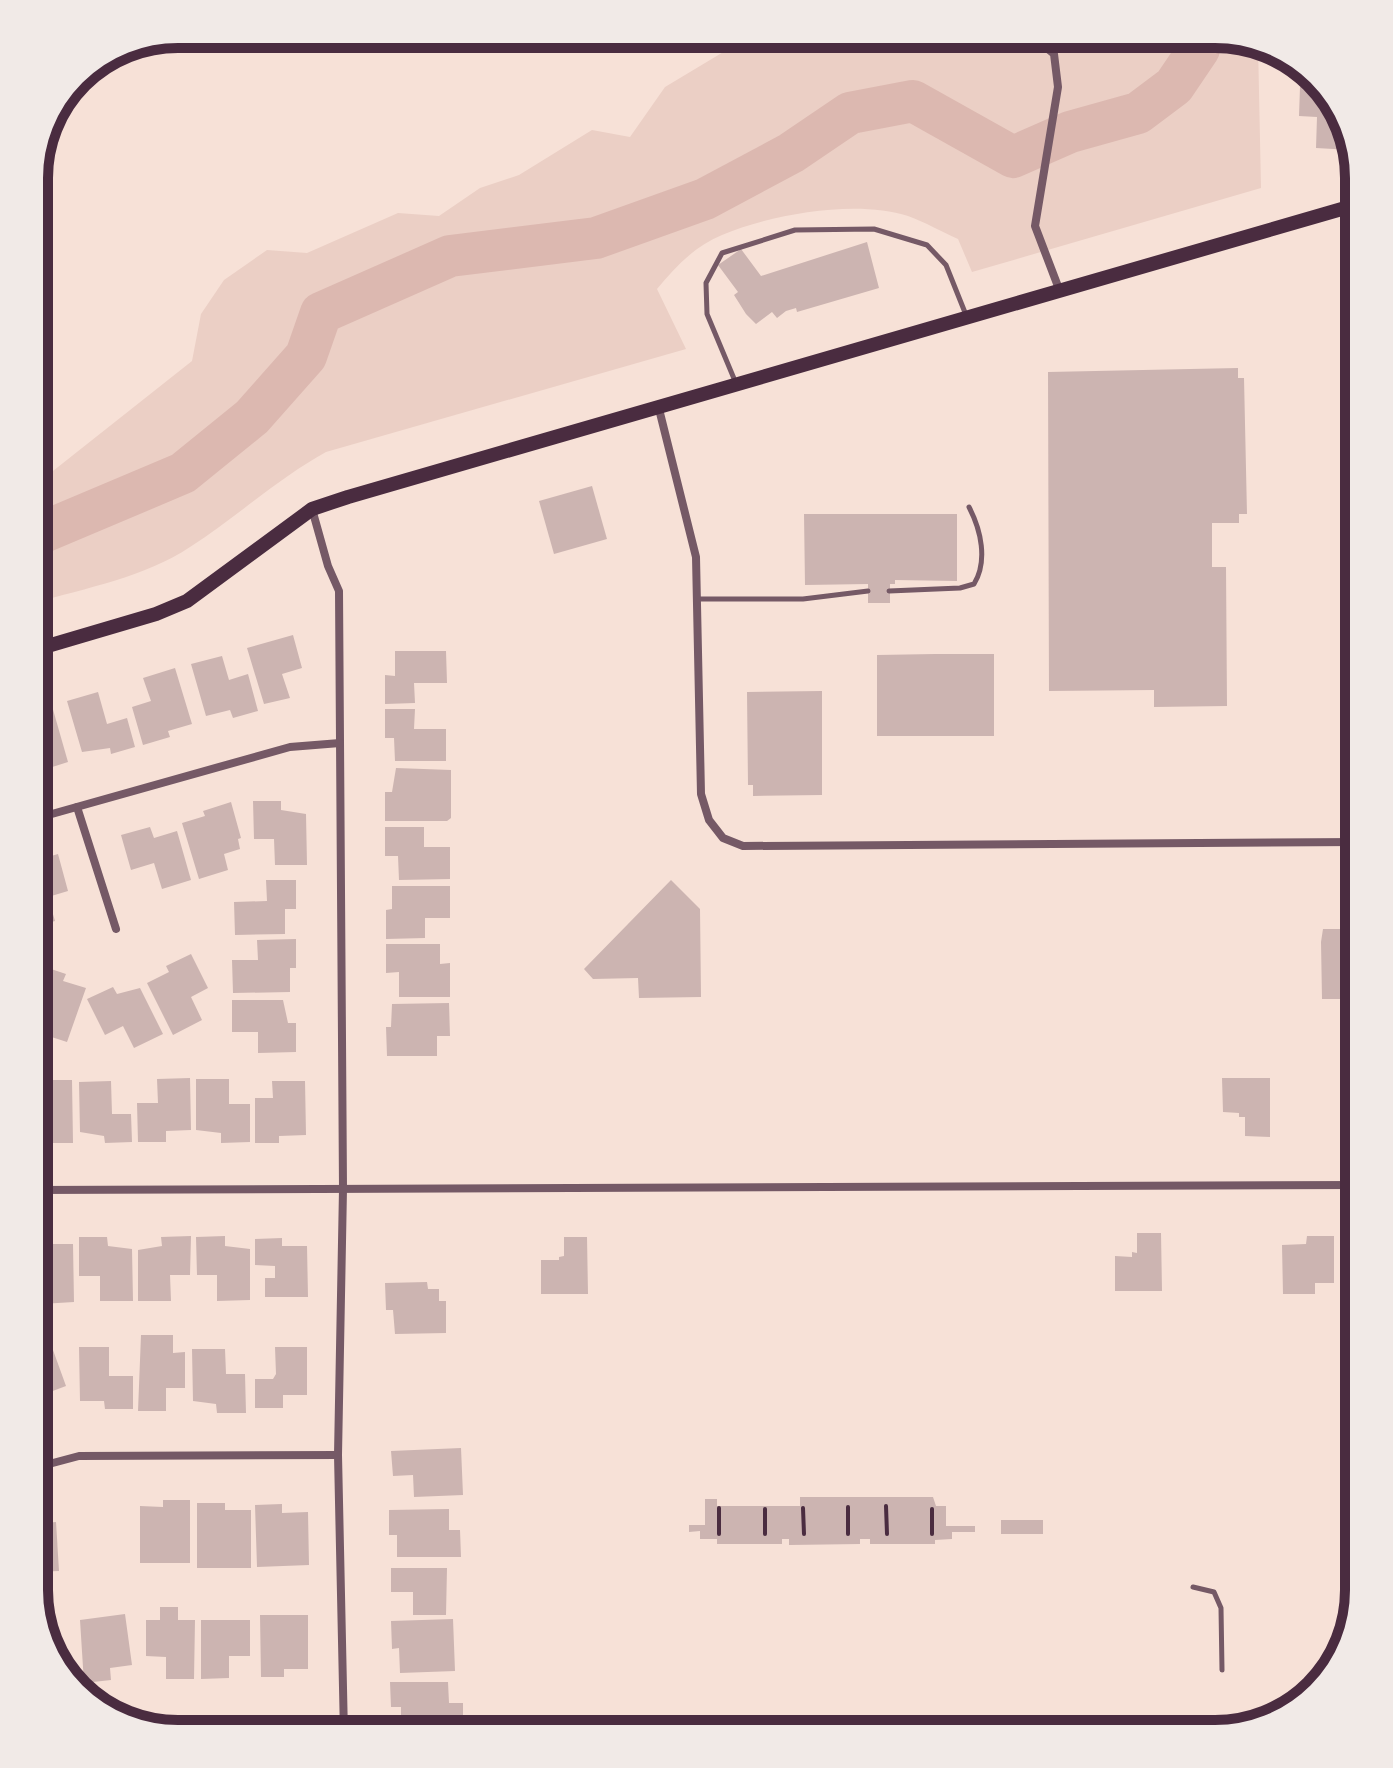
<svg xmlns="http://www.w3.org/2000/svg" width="1393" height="1768" font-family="Overpass,sans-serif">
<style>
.green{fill:#ebcfc5}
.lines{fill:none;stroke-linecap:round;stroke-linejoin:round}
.river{stroke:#dcb8b0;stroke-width:42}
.building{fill:#ccb4b1}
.path{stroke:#4a2c40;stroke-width:4}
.service{stroke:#755966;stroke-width:5}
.minor{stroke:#755966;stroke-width:8}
.secondary{stroke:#4a2c40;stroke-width:14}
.rim{fill:none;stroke:#4a2c40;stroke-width:10}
</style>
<rect width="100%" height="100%" fill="#f7e1d7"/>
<!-- green -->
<path class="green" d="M762,34H1224L1258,44L1261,188L972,272L958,239C942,232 925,222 908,216C856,199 772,214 722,235C695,246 675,267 657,289L686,349L326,452C277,479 237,517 190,547C145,577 86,588 34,603V486L192,361L201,314L224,280L267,250L307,253L398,213L439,216L480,188L519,175L592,130L630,137L665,87L725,51Z"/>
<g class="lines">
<!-- river -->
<polyline class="river" points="34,536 183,473 252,417 306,356 321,313 450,256 596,238 705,199 791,153 850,113 913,101 1013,157 1070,132 1138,113 1174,86 1199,49 1200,34"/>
</g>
<!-- building -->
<g class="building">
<polygon points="1318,83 1335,98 1351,150 1316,148 1317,117 1299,116 1300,87 1318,88"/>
<polygon points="867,242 879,288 797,312 796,308 786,311 777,318 772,312 756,324 746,314 734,295 738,292 718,265 741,249 761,276"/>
<polygon points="1238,368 1238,378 1244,378 1247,514 1239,514 1239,523 1212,523 1212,567 1226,567 1227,706 1154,707 1154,690 1049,691 1048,372"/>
<polygon points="592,486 607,539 554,554 539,501"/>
<polygon points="804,514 957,514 957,581 895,580 895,584 890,584 890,603 868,603 868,584 805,585"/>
<polygon points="293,635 302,668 282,674 290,698 264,704 247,648"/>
<polygon points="395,651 446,651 447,683 414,683 415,703 385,704 385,675 395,676"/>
<polygon points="935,654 994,654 994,736 877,736 877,655"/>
<polygon points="222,656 229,680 248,674 258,711 233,718 230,710 206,716 191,664"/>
<polygon points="175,668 192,724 168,731 170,737 143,745 132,707 151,701 143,678"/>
<polygon points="822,691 822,795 753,796 753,785 748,785 747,692"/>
<polygon points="98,692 107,724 127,718 135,747 111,754 110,748 82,752 67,701"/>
<polygon points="52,706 68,762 46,769 47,775 34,778 34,712"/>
<polygon points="385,709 415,709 414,729 446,729 446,761 395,761 394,738 385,738"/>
<polygon points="396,768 451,770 451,818 447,821 385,821 385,792 392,792"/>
<polygon points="253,801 281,801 281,810 306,814 307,865 275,865 274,839 254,839"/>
<polygon points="231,802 241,838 238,839 240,849 224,854 228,870 199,879 182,823 205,816 203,811"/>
<polygon points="150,827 154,838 177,831 191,880 162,889 154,863 131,870 121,835"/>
<polygon points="385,827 424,827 424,847 450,847 450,879 399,880 398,856 385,856"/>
<polygon points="58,854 68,891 48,897 55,921 34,927 34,861"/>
<polygon points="266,880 296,880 296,909 285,909 285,934 235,935 234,902 267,901"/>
<polygon points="671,880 700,909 701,997 639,998 638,978 593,979 584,969"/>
<polygon points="1359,884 1359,1019 1342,1019 1342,999 1322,999 1321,942 1323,929 1341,929 1341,885"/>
<polygon points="392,886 450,886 450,918 425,918 425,938 386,939 386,910 392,909"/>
<polygon points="296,939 296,968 290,968 290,992 233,993 232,960 258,960 257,940"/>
<polygon points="386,944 440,944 440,964 450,963 450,997 399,997 399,972 386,973"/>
<polygon points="191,954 208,988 191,997 202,1020 173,1035 147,983 169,972 166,966"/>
<polygon points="39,965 66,974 63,981 86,988 67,1042 36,1032 45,1007 34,1003 34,979"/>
<polygon points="113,987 117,994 140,988 163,1034 134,1048 123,1026 105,1035 87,999"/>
<polygon points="232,1000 283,1000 288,1023 296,1023 296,1052 258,1053 258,1032 232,1032"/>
<polygon points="449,1003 450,1036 437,1036 437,1056 387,1056 386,1027 391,1027 392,1004"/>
<polygon points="190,1078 191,1130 166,1131 166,1142 138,1142 137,1103 158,1103 157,1079"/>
<polygon points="1222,1078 1270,1078 1270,1137 1245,1136 1245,1117 1239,1117 1239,1113 1223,1112"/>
<polygon points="196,1079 229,1079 229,1104 250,1104 250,1142 221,1143 221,1133 196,1130"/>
<polygon points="45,1080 72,1080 73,1143 34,1143 34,1116 45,1116"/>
<polygon points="111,1081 112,1114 131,1114 132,1142 105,1143 104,1136 80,1132 79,1082"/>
<polygon points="272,1081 305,1081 306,1135 279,1136 279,1143 255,1143 255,1098 273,1098"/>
<polygon points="1137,1233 1161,1233 1162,1291 1115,1291 1115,1256 1132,1257 1132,1252 1137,1253"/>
<polygon points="191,1236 190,1275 170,1275 171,1301 138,1301 138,1250 162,1246 161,1237"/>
<polygon points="225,1236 225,1246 250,1249 250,1300 217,1301 217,1275 197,1275 196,1237"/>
<polygon points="1307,1236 1334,1236 1334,1283 1315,1283 1315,1294 1283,1294 1282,1245 1306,1244"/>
<polygon points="79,1237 107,1237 108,1246 132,1249 133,1301 100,1301 100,1276 79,1276"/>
<polygon points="564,1237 587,1237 588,1294 541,1294 541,1260 559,1260 559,1257 564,1256"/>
<polygon points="282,1238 282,1246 307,1246 308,1297 265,1297 265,1278 275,1278 275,1266 255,1265 255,1239"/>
<polygon points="34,1239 49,1239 49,1244 73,1244 74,1302 41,1304 41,1277 34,1277"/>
<polygon points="1359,1255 1359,1290 1343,1291 1344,1256"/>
<polygon points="427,1282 428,1289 439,1289 439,1301 446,1301 446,1333 395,1334 393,1310 386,1310 385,1283"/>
<polygon points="141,1335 173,1335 173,1353 185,1352 185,1388 166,1388 166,1411 138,1411"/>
<polygon points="79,1347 109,1347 109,1376 133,1376 133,1409 105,1409 104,1401 80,1401"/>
<polygon points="275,1347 307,1347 307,1395 283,1395 283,1408 255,1408 255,1379 273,1379 276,1374"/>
<polygon points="192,1349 225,1349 226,1374 245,1374 246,1413 217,1413 216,1404 193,1401"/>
<polygon points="53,1350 66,1386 42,1395 48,1412 34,1418 34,1357"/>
<polygon points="461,1448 463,1495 414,1497 413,1475 393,1476 391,1451"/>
<polygon points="800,1497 933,1497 936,1506 946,1506 946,1526 975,1526 975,1532 952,1532 952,1539 935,1540 935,1544 870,1544 870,1539 860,1539 860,1544 789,1545 789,1539 782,1539 782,1544 717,1544 717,1539 700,1539 700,1531 689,1532 689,1525 705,1525 705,1499 717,1499 717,1506 800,1506"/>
<polygon points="163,1500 190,1500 190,1563 140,1563 140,1506 163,1507"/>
<polygon points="197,1503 225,1503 225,1510 251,1510 251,1568 197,1568"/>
<polygon points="282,1504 282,1513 308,1512 309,1565 257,1567 255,1505"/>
<polygon points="449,1509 449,1530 460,1530 461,1557 397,1557 397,1535 389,1535 389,1510"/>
<rect x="1001" y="1520" width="42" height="14"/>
<polygon points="56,1522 59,1571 34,1572 34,1524"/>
<polygon points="391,1568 447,1568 446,1615 413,1615 413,1592 391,1592"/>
<polygon points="160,1607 178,1607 178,1620 195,1620 194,1679 166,1679 166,1657 146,1656 146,1620 160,1620"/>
<polygon points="125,1614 132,1665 110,1668 111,1680 84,1683 80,1620"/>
<polygon points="260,1615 308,1615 308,1669 284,1669 284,1677 261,1677"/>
<polygon points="453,1619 455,1671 400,1673 399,1648 392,1649 391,1621"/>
<polygon points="201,1620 250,1620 250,1656 229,1656 229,1678 201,1679"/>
<polygon points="53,1632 61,1660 70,1657 80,1691 58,1670 47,1634"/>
<polygon points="390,1682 448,1682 449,1703 463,1703 463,1729 401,1729 401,1707 391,1707"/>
</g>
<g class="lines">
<!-- path -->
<g class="path">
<polyline points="886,1506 887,1534"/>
<polyline points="848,1507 848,1534"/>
<polyline points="719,1508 719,1534"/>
<polyline points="803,1508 804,1534"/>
<polyline points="765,1509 765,1534"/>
<polyline points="932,1509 932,1534"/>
</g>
<!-- service -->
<g class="service">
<polyline points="735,381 707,314 706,283 722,253 795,230 874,229 927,245 946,265 966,315"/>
<path d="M889,591L960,588L974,584C988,561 981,530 969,507"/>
<polyline points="700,599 803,599 868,591"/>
<polyline points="1193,1587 1214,1592 1221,1608 1222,1670"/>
</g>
<!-- minor -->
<g class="minor">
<polyline points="458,34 489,48 524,34"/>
<polyline points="1029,34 1054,54 1058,87 1035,226 1059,289"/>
<polyline points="658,405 696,557 701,794 709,820 723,838 743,846 1359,842"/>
<polyline points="312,509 328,566 339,591 343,1189 338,1455 344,1734"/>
<polyline points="77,807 116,929"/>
<polyline points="34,819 290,747 340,743"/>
<polyline points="34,1190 1359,1185"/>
<polyline points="34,1468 79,1456 338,1455"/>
<polyline points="134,1722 344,1722"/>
</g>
<!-- secondary -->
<polyline class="secondary" points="34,650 156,614 187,601 312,509 348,497 1359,204"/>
</g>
<!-- crop -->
<path d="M0 0H1393V1768H0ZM178 48H1215A130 130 0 0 1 1345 178V1590A130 130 0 0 1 1215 1720H178A130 130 0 0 1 48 1590V178A130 130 0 0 1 178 48Z" fill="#f1eae7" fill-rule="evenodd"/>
<path class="rim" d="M178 48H1215A130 130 0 0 1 1345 178V1590A130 130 0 0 1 1215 1720H178A130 130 0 0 1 48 1590V178A130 130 0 0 1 178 48Z"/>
</svg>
